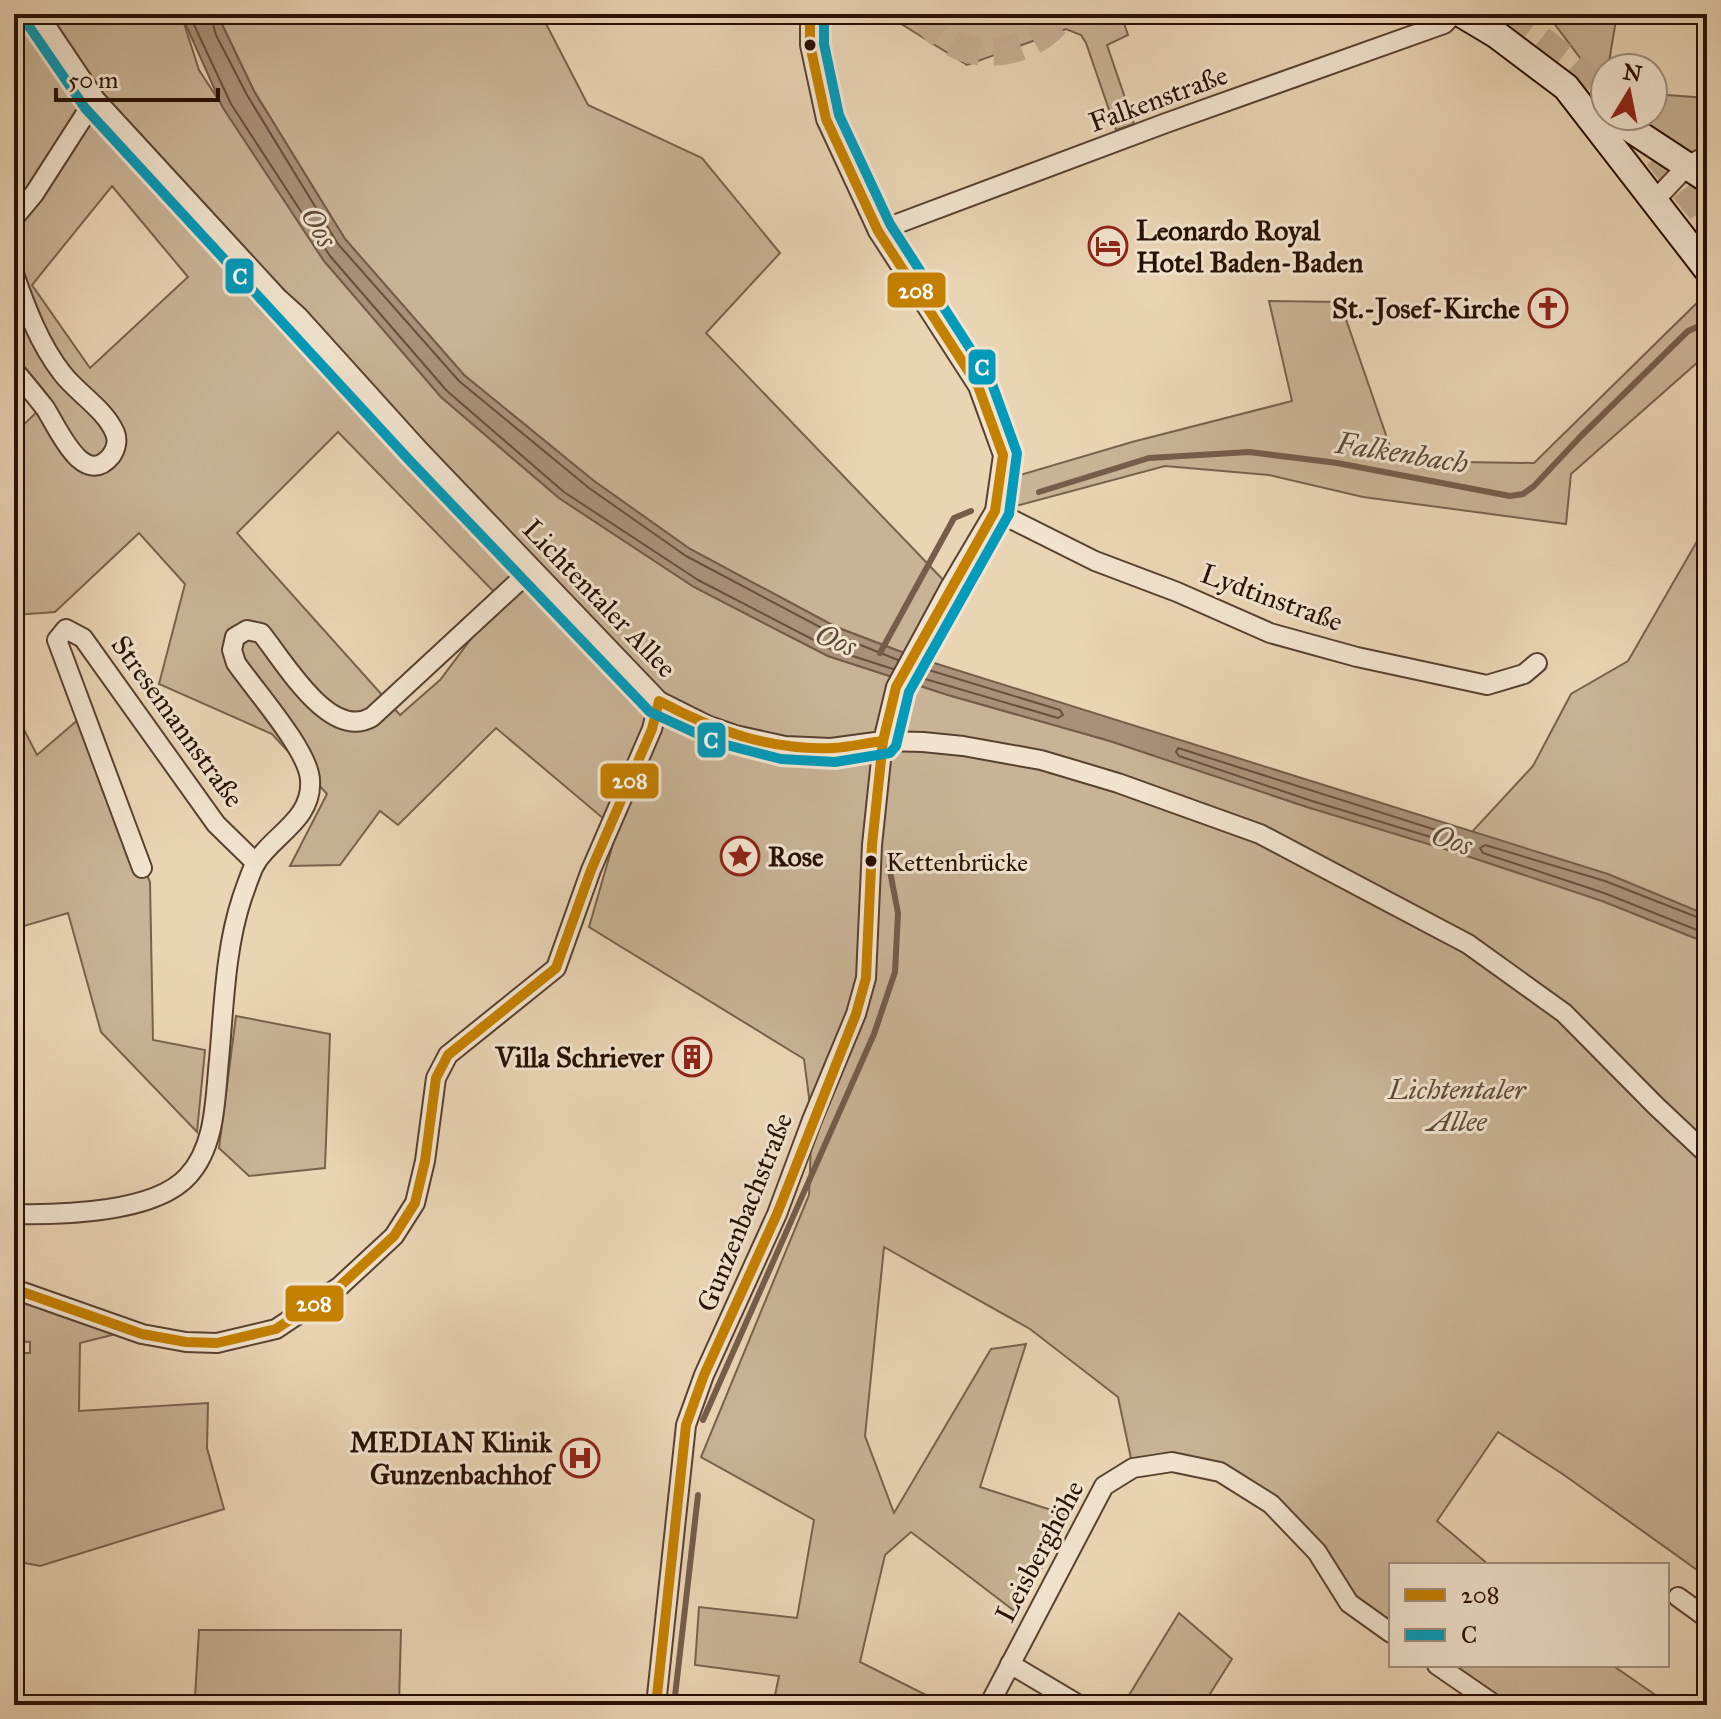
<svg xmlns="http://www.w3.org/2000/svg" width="1721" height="1719" font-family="'IM FELL Great Primer',serif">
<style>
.green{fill:#c8b396;stroke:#78624d;stroke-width:2;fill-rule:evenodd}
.water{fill:#a89178;stroke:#755d4a;stroke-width:2}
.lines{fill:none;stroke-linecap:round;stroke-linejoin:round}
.shore{stroke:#68503e;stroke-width:2}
.stream{stroke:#755d4a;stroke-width:6}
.primary-tunnel{stroke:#c3ad91;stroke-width:28;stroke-dasharray:28 14;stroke-linecap:butt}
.minor-casing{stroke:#594130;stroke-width:22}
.secondary-casing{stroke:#291004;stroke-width:30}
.minor{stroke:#f1e3ce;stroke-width:18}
.secondary{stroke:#f1e3ce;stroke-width:26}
.bus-1-casing{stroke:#f1e3ce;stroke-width:16}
.bus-2-casing{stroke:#f1e3ce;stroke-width:16}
.bus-1{stroke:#c48001;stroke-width:10}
.bus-2{stroke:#049aba;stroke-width:10}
.bus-dot{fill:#291004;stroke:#f1e3ce;stroke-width:3}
.labels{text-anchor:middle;stroke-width:6;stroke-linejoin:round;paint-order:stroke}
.bus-label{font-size:26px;fill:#291004;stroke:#f1e3ce;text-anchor:start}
.street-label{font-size:28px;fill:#291004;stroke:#f1e3ce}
.poi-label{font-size:28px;font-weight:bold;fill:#291004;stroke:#f1e3ce;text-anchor:end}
.park-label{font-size:28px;font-style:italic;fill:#614937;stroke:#f1e3ce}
.water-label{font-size:30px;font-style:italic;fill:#624a38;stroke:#f1e3ce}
.line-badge{stroke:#f1e3ce;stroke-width:3}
.badge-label{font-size:22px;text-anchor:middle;font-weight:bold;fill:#fff}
</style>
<rect width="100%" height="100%" fill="#e9d4b4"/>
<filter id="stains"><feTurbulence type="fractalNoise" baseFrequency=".0025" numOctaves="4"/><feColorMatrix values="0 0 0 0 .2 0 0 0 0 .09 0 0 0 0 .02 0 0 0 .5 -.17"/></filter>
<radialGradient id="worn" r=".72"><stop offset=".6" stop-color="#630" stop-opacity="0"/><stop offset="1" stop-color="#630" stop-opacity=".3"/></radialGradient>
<!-- green -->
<g class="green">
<path d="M14,14H181L199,70L324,261L441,397L559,498L694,587L828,656L948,695L1110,741L1310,808L1471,833L1533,766L1571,694L1628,661L1707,524V1577L1564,1475L1498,1432L1437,1521L1489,1565H1391V1633L1349,1603L1317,1552L1220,1472L1133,1468L1118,1397L1030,1329L884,1247L865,1436L894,1513L991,1349L1026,1344L980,1487L1070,1516L1017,1613L911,1532L885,1555L860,1662L946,1705H773L779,1676L695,1665L699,1607L797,1618L814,1520L701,1457L809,1195L812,1120L804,1059L589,927L617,830L496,728L398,825L380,811L340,865L290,866L327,794L272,734L159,684L185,584L139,533L55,612L14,615V434L40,409L14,373ZM112,186L188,277L90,368L32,285ZM338,432L501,599L440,680L400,715L237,533Z"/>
<polygon points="217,14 541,14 588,105 702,158 780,253 706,333 950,587 912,656 836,627 690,549 594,481 464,375 345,239 254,91"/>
<polygon points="818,14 1121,14 1128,35 1107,45 1134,124 1116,130 1086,43 1081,35 1066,29 967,65 898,22 869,14 818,21"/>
<polygon points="1547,14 1617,14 1608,68 1605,68 1605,91"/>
<polygon points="1653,94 1707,98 1707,151 1688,158 1636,116 1653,116"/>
<polygon points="1707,293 1707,354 1571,474 1566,524 1363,497 1269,475 1165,466 1016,506 1010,478 1132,442 1292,401 1269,301 1340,302 1395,461 1534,463"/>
<polygon points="14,710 37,755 79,719 150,882 153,1040 205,1050 197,1132 101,1032 68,913 14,929"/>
<polygon points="236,1016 330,1034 325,1168 249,1176 219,1148"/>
<polygon points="14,1288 120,1333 80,1343 79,1411 208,1403 207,1448 224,1509 40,1566 14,1561 14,1353 30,1353 30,1342 14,1341"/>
<polygon points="1179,1613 1232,1659 1203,1705 1123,1705"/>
<polygon points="199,1630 401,1630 399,1705 127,1705 195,1697"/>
<polygon points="1437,1665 1612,1665 1670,1705 1495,1705"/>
</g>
<!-- water -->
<polygon class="water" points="181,14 217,14 254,91 345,239 464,375 594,481 690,549 836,627 912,656 1608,874 1707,915 1707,943 1602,901 1461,854 1310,808 1110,741 948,695 828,656 694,587 559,498 441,397 324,261 223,108"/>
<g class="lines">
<!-- shore -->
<g class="shore">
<polyline points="189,14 231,104 330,256 447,391 564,492 698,580 831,649 893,669"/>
<polyline points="210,14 216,35 247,95 338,244 459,381 589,488 686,556 833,634 898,660"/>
<polyline points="915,676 1058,718 1063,715 1060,710 919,667"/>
<polygon points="1178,748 1436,830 1439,835 1434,838 1312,801 1179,756 1176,752"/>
<polyline points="1707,921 1605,881 1485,845 1480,848 1483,853 1604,893 1707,934"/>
</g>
<!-- stream -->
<g class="stream">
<polyline points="1039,492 1149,458 1249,452 1337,463 1510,496 1523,494 1534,486 1581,436 1688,331 1697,327"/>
<polyline points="880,653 954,518 971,511"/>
<polyline points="703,1420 874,1034 895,972 898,913 889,866"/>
<polyline points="674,1705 698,1495"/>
</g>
<!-- primary-tunnel -->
<g class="primary-tunnel">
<path d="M923,14C955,68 1030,61 1063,14"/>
<polyline points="1507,14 1567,60 1605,96"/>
<polyline points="1658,156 1707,218"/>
</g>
<!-- minor casing -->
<g class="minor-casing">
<g id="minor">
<polyline points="38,14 95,99 278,298 299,317 420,451 659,701 709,726 735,735 785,746 831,748 883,741 923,742 963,746 1041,760 1118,783 1260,834 1468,944 1564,1013 1656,1106 1707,1154"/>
<polyline points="1655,200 1688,165 1707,156"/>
<polyline points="14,218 34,194 95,99"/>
<polyline points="878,231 1166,123 1444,24 1454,14"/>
<path d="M14,274C26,308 40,345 62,373C77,393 105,409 115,433C118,440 116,449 111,456C83,490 57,426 45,408C35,395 24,382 14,370"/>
<polyline points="995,511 1095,561 1177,592 1270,633 1357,657 1487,685 1524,674 1537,663"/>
<polyline points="142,868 57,640 66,629 83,638 216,824 256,863"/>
<path d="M14,1214C61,1215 155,1213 188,1176C216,1146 215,1098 219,1060C224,1007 225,949 242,898C246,887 250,874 255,864C272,835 313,820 310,780C309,751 254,689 236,663L232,650L235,637L247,630L261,633C284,661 330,742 372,717L532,569"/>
<polyline points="14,1289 142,1334 186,1342 217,1343 276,1329 339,1287 394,1236 415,1203 425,1161 436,1078 448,1055 556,968 591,870 652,729 659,701"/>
<polyline points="1678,1597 1707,1618"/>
<polyline points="1010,1664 1079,1705"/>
<polyline points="1437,1665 1495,1705"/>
<polyline points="656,1705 686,1425 704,1375 777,1214 812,1120 856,1014 866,978 872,845 883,741 896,687 950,587 995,511 1003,455 978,386 878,231 826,119 810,45 810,14"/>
<polyline points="989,1705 1104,1486 1133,1468 1172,1462 1220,1472 1271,1504 1317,1552 1349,1603 1391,1633"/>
</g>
</g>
<!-- secondary casing -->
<g class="secondary-casing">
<g id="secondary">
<polyline points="1462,14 1497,35 1566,87 1707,269"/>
<polyline points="1611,116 1707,179"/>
</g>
</g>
<!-- minor -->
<use href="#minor" class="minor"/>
<!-- secondary -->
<use href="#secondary" class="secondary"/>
<!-- bus-1 casing -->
<g class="bus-1-casing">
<g id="bus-1">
<path d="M14,1289L142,1334L186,1342L217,1343L276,1329L339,1287L394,1236L415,1203L425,1161L436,1078L448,1055L556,968L591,870L652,729L659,701C713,730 771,751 833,748C850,747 866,743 883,741"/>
<polyline points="656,1705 686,1425 704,1375 777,1214 856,1014 866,978 872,845 883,741 896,687 995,511 1003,455 978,386 878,231 826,119 810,45 810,14"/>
</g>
</g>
<!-- bus-2 casing -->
<g class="bus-2-casing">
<polyline id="bus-2" points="26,22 85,108 410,461 650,712 715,742 781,759 835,762 890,753 896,746 909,692 1009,514 1017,453 991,381 890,224 839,115 824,44 824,14"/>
</g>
<!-- bus-1 -->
<use href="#bus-1" class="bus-1"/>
<!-- bus-2 -->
<use href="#bus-2" class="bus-2"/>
</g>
<!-- icons -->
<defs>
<g id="hotel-ring" transform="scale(2)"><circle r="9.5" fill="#f1e3ce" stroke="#8f2418" stroke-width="1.5"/><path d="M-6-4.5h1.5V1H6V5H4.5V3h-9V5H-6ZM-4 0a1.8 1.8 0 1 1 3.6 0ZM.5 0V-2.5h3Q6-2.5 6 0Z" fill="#8f2418"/></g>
<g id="church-ring" transform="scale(2)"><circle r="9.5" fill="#f1e3ce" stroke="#8f2418" stroke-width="1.5"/><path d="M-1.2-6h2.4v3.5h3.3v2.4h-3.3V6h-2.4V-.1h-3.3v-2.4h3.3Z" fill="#8f2418"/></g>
<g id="sight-ring" transform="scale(2)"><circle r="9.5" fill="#f1e3ce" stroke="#8f2418" stroke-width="1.5"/><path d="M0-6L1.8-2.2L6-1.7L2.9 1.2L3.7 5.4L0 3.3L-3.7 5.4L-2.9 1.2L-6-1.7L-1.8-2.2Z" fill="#8f2418"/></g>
<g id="building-ring" transform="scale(2)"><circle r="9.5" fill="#f1e3ce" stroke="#8f2418" stroke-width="1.5"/><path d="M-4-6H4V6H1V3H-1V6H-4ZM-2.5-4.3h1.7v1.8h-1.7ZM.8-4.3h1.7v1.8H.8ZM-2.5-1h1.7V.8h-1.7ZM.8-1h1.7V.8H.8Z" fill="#8f2418"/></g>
<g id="hospital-ring" transform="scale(2)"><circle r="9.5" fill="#f1e3ce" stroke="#8f2418" stroke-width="1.5"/><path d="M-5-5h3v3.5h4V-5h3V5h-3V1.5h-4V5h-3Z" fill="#8f2418"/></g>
</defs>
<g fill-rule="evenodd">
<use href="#hotel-ring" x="1108" y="246"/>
<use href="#church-ring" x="1548" y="308"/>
<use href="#sight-ring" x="740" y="856"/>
<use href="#building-ring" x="692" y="1057"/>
<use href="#hospital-ring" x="580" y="1458"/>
</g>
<!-- markers -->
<g class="bus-dot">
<circle cx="810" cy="45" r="7"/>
<circle cx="871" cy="861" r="7"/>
</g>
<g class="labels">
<!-- bus labels -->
<g class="bus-label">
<text x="886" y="871">Kettenbrücke</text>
</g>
<!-- street labels -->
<g class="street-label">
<text transform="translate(1158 98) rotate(-20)" y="10">Falkenstraße</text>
<text transform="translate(1272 597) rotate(20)" y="10">Lydtinstraße</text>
<text transform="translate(600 598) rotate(46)" y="10">Lichtentaler Allee</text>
<text transform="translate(178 721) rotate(54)" y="10">Stresemannstraße</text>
<text transform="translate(744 1212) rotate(-68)" y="10">Gunzenbachstraße</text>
<text transform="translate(1039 1551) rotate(-62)" y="10">Leisberghöhe</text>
</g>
<!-- poi labels -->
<g class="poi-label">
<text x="1136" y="240" text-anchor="start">Leonardo Royal<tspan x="1136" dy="32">Hotel Baden-Baden</tspan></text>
<text x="1520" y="318">St.-Josef-Kirche</text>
<text x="768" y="866" text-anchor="start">Rose</text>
<text x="664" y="1067">Villa Schriever</text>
<text x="552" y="1452">MEDIAN Klinik<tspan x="552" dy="32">Gunzenbachhof</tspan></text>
</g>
<!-- park labels -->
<g class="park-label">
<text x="1457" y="1099">Lichtentaler<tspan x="1457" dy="32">Allee</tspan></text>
</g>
<!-- water labels -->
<g class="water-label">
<text transform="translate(319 227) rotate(60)" y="10">Oos</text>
<text transform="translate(1402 453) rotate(9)" y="10">Falkenbach</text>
<text transform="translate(836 640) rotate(23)" y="10">Oos</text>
<text transform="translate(1452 840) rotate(19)" y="10">Oos</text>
</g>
</g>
<g class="line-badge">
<rect x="224" y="257" width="31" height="38" rx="8" fill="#049aba"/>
<rect x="886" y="271" width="61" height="38" rx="8" fill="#c48001"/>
<rect x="967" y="348" width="30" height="38" rx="8" fill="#049aba"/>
<rect x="696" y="721" width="31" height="38" rx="8" fill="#049aba"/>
<rect x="599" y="762" width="61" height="38" rx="8" fill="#c48001"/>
<rect x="284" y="1284" width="61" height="39" rx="8" fill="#c48001"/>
</g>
<g class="badge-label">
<text x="240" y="284">C</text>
<text x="916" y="298">208</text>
<text x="982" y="375">C</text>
<text x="711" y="748">C</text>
<text x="630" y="788">208</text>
<text x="314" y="1311">208</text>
</g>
<!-- margin -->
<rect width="1721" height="1719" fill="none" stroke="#e9d4b4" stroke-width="48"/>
<rect x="16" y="16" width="1689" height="1687" fill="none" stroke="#291004" stroke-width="4"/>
<rect x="24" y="24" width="1673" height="1671" fill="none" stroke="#291004" stroke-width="2"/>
<!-- legend -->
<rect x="1389" y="1563" width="280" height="104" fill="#f1e3ce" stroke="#a18f7d" stroke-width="2"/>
<rect x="1405" y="1589" width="40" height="12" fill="#c48001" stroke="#a18f7d" stroke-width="2"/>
<text x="1461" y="1603" font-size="24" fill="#291004">208</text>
<rect x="1405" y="1629" width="40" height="12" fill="#049aba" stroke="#a18f7d" stroke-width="2"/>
<text x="1461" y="1643" font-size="24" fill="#291004">C</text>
<!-- north arrow -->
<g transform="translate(1629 92) rotate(10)"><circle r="38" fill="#f1e3ce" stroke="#a18f7d" stroke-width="2"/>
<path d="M0-6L14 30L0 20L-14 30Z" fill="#8f2418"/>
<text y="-12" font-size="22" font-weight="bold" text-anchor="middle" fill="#291004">N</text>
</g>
<!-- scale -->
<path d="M56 88v12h162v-12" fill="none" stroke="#291004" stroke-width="4"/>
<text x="68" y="88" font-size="24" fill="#291004" stroke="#f1e3ce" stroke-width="6" paint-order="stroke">50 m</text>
<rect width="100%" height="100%" filter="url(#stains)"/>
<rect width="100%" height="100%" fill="url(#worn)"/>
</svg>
